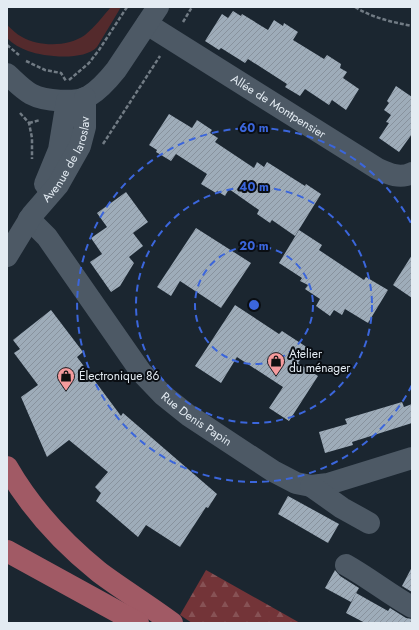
<svg xmlns="http://www.w3.org/2000/svg" width="419" height="630" font-family="Jost,sans-serif">
<style>
.grass{fill:#542a2c}
.forest{fill:url(#forest-firs)}
.building{fill:url(#building-hatch)}
.lines{fill:none;stroke-linecap:round;stroke-linejoin:round}
.path{stroke:#717b84;stroke-width:2.5;stroke-dasharray:4 2;stroke-linecap:butt}
.minor{stroke:#4d5965;stroke-width:22}
.major{stroke:#a15a65;stroke-width:22}
.ring{fill:none;stroke:#3b66dc;stroke-width:2;stroke-dasharray:7 5}
.labels{text-anchor:middle;stroke-width:4;stroke-linejoin:round;paint-order:stroke}
.street-label{font-size:12px;fill:#e3ebf2;stroke:#0a0e13}
.poi-label{font-size:12px;fill:#e3ebf2;stroke:#0a0e13;text-anchor:start}
.centre{fill:#3b66dc;stroke:#0a0e13;stroke-width:2}
.ring-label{font-size:12px;text-anchor:middle;font-weight:bold;fill:#3b66dc;stroke:#0a0e13;stroke-width:4;stroke-linejoin:round;paint-order:stroke}
</style>
<defs>
<pattern id="forest-firs" width="22" height="20" patternUnits="userSpaceOnUse"><rect width="22" height="20" fill="#733438"/><path d="M5 1l3.5 6h-7zM16 11l3.5 6h-7z" fill="#875255"/></pattern>
<pattern id="building-hatch" width="6" height="6" patternUnits="userSpaceOnUse"><rect width="6" height="6" fill="#9eacb9"/><path d="M-1 1l2-2M0 6l6-6M5 7l2-2" fill="none" stroke="#88929d"/></pattern>
</defs>
<rect width="100%" height="100%" fill="#1b2630"/>
<!-- grass -->
<path class="grass" d="M111,7H121L97,47C84,61 45,57 28,51C20,48 13,44 7,38V25C12,29 16,34 22,37C40,47 68,47 85,35C95,27 103,16 111,7Z"/>
<!-- forest -->
<polygon class="forest" points="206,570 300,623 192,623 180,615"/>
<!-- building -->
<g class="building">
<polygon points="233,11 241,16 242,14 268,30 274,20 283,26 284,23 298,32 293,40 324,59 327,55 341,64 340,68 347,72 343,78 359,89 346,110 332,100 329,105 305,89 300,96 285,87 287,84 248,59 245,63 221,48 219,50 205,41 222,14 228,18"/>
<polygon points="396,86 412,97 412,134 399,152 379,138 389,123 386,122 391,115 384,110 389,103 387,101"/>
<polygon points="169,114 192,128 197,120 212,130 210,133 218,138 215,142 254,168 257,162 264,167 267,162 305,186 306,184 321,194 295,236 272,220 270,223 257,214 259,210 229,189 225,196 217,191 216,193 201,184 207,174 176,154 171,161 156,152 157,150 149,145"/>
<polygon points="126,192 148,222 133,233 143,246 129,257 134,263 120,286 111,292 90,262 102,254 91,238 107,227 97,213"/>
<polygon points="196,228 251,263 221,308 180,281 171,296 157,287"/>
<polygon points="299,230 322,245 319,250 364,280 366,277 388,290 368,323 345,309 342,315 334,310 330,316 316,306 320,299 305,289 308,285 300,281 302,278 279,263"/>
<polygon points="412,255 412,298 393,285"/>
<polygon points="235,305 279,334 282,331 308,348 298,363 318,376 289,421 269,408 283,387 237,357 221,383 195,366"/>
<polygon points="51,310 83,352 77,357 121,416 123,413 217,494 208,508 206,507 180,547 146,525 138,537 96,501 101,493 95,487 108,472 69,440 47,457 21,397 38,385 14,353 20,349 13,340"/>
<polygon points="402,402 404,407 412,404 412,423 352,442 353,445 325,453 319,432 347,424 345,419"/>
<polygon points="288,496 339,524 328,543 278,514"/>
<polygon points="412,567 412,592 402,586"/>
<polygon points="335,570 340,576 359,588 351,602 325,588"/>
<polygon points="356,593 388,611 390,608 406,618 412,619 412,623 365,623 346,613"/>
</g>
<g class="lines">
<!-- path -->
<g class="path">
<path d="M355,7C373,18 392,22 412,26"/>
<polyline points="183,22 192,7"/>
<polyline points="7,45 19,55"/>
<polyline points="26,61 45,70 61,73 66,81"/>
<polyline points="69,80 89,63 99,50 127,7"/>
<polyline points="20,113 29,123 32,138 32,159"/>
<polyline points="29,123 40,120"/>
<polyline points="103,144 160,56"/>
</g>
<!-- minor -->
<g class="minor">
<path id="s1" d="M147,24L378,169C389,174 400,179 412,173"/>
<path d="M7,74C15,81 22,89 31,94C44,101 76,104 89,96C99,90 108,80 116,70L158,7"/>
<polyline points="45,184 59,150 67,101"/>
<path id="s2" d="M29,219L47,237L141,372L163,395L188,415L273,471L296,483L311,486L328,484L412,458"/>
<path id="s3" d="M7,256L32,215L58,185L80,146L85,127V98"/>
<polyline points="311,486 342,508 369,523"/>
<path d="M346,565C369,578 389,594 412,607"/>
</g>
<!-- major -->
<g class="major">
<path d="M7,467C30,507 63,543 99,572C123,590 148,605 172,623"/>
<polyline points="7,551 138,623"/>
</g>
</g>
<!-- distance rings -->
<g class="ring">
<circle cx="254" cy="305" r="59"/>
<circle cx="254" cy="305" r="118"/>
<path d="M412 385A177 177 0 1 1 412 225"/>
</g>
<!-- icons -->
<defs>
<g id="shop-pin" transform="scale(0.9)"><path d="M0 17L-7.5 6A9.5 9.5 0 1 1 7.5 6Z" fill="#f59b9d" stroke="#0a0e13"/><path d="M-5-2.5h2.3a2.7 3.5 0 0 1 5.4 0H5L5.5 6h-11ZM-1.5-2.5h3a1.5 2.3 0 0 0-3 0Z" fill="#111"/></g>
</defs>
<g fill-rule="evenodd">
<use href="#shop-pin" x="276" y="361"/>
<use href="#shop-pin" x="66" y="376"/>
</g>
<g class="labels">
<!-- street labels -->
<g class="street-label">
<text dy="4" stroke="none"><textPath href="#s1" startOffset="155">Allée de Montpensier</textPath></text>
<text dy="4" stroke="none"><textPath href="#s3" startOffset="115">Avenue de Iaroslav</textPath></text>
<text dy="4" stroke="none"><textPath href="#s2" startOffset="263">Rue Denis Papin</textPath></text>
</g>
<!-- poi labels -->
<g class="poi-label">
<text x="289" y="358">Atelier<tspan x="289" dy="14">du ménager</tspan></text>
<text x="79" y="380">Électronique 86</text>
</g>
</g>
<circle cx="254" cy="305" r="6" class="centre"/>
<g class="ring-label">
<text x="254" y="132">60 m</text>
<text x="254" y="191">40 m</text>
<text x="254" y="250">20 m</text>
</g>
<!-- border -->
<rect width="419" height="630" fill="none" stroke="#e3ebf2" stroke-width="16"/>
</svg>
